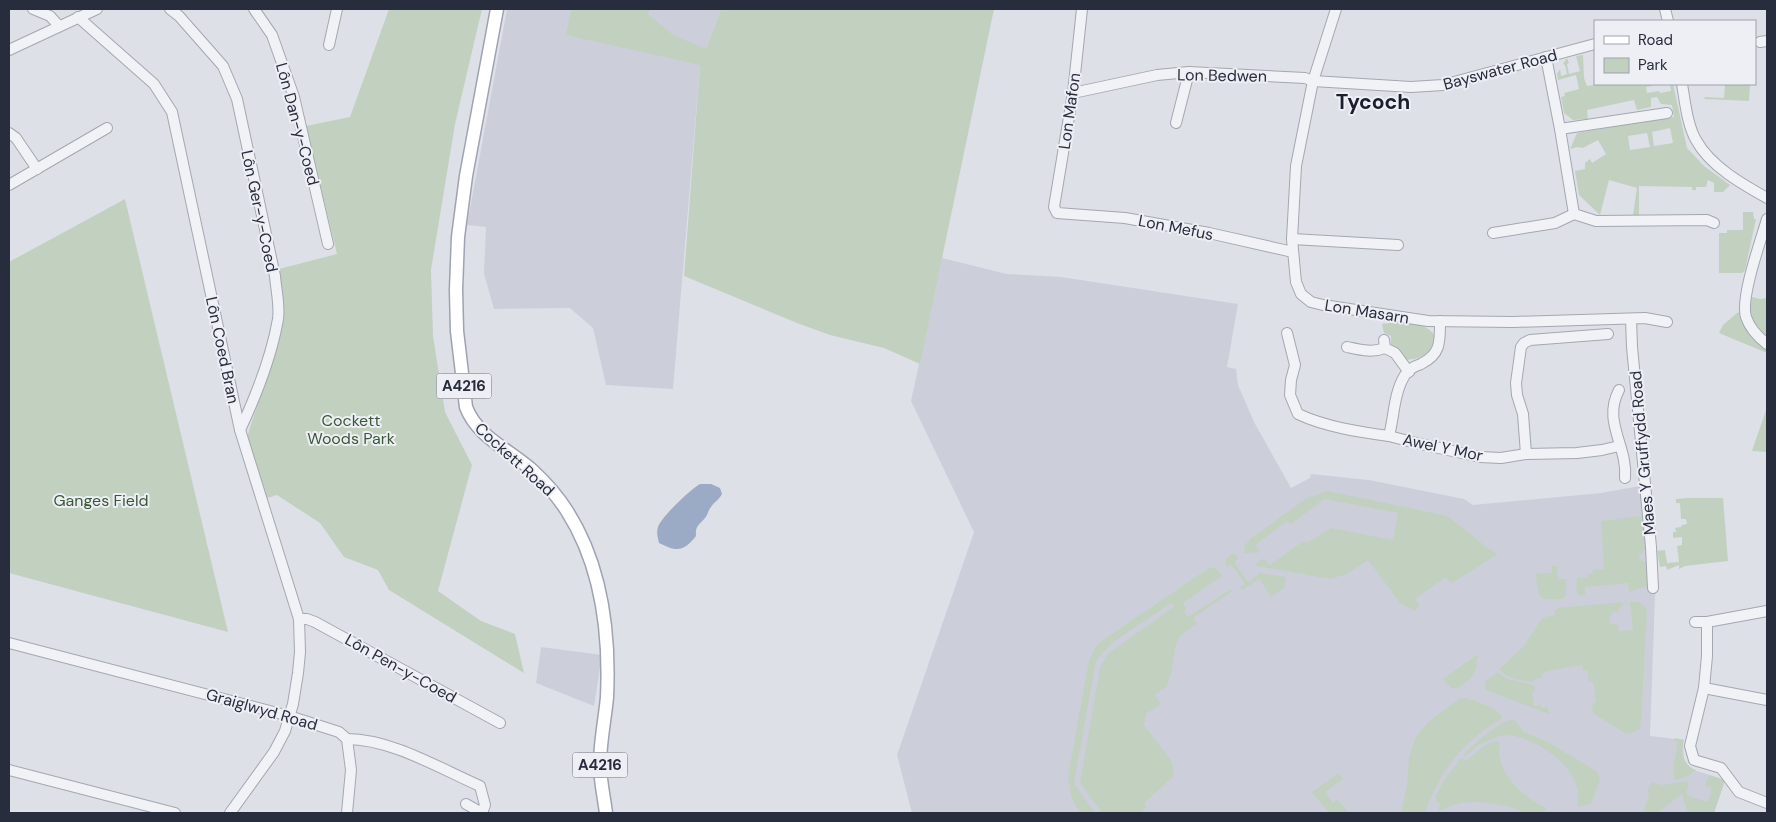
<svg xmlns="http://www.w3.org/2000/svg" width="1776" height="822" font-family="'DM Sans',sans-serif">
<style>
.built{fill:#cccfd9}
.green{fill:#c2d0c0;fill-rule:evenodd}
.water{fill:#9baac5}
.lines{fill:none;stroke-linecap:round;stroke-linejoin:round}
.minor-casing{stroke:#a4a7b1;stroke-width:12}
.major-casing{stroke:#9ea3b2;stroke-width:15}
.minor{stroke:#f1f2f5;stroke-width:10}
.major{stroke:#fff;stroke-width:12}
.labels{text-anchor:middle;stroke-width:4;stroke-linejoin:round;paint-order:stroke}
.shield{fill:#edeff5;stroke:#636774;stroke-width:1}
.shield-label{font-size:15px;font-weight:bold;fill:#282d3d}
.street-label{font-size:16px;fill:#282d3d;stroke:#edeff5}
.park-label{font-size:16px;fill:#385836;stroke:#edeff5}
.district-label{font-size:21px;font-weight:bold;fill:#1b1e2e;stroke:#edeff5}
</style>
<rect width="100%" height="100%" fill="#dee0e7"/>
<!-- built -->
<g class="built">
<polygon points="507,9 721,9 700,65 673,389 606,385 593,328 570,308 494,309 484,274 486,227 467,225"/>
<polygon points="942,258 1007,274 1061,277 1238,304 1227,367 1236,369 1238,385 1254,422 1291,488 1310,478 1311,474 1369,480 1464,499 1473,505 1601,493 1640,486 1647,546 1647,586 1658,588 1655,596 1650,736 1684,740 1683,744 1684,761 1691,769 1725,780 1714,813 912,813 897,755 974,532 911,401"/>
<polygon points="541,647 602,655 594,706 536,683"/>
</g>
<!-- green -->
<g class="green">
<polygon points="389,9 482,9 455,124 431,270 433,336 445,412 472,465 438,591 481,621 515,634 524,673 389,590 378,570 344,557 320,523 277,495 264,499 247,437 276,347 284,311 279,269 337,254 306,126 350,117"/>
<polygon points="571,9 650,9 648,14 673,35 706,49 721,9 994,9 920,364 884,348 830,335 797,323 684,276 700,65 566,35"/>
<path d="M1583,55L1584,78L1587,86L1594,85L1595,82V84H1652V86L1646,87L1647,93L1659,91L1660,93L1671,91L1670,84H1673L1687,148L1704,166L1730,185L1723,192H1714V183L1708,180L1706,187H1696V190H1692V187L1639,186V215H1633L1637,188L1609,180L1600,215L1579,195L1575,171L1585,169V163L1590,159L1592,163L1606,154L1598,140L1583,148L1578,147L1570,149L1577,133L1663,118L1674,117L1672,105L1661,104L1657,97L1651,98V107L1637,110L1634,100L1587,110L1588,119L1573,120L1564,113L1561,97L1565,96L1564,93L1579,89L1576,75L1558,80L1557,74L1560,69L1561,76L1567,74L1565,65L1563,64L1567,58L1569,63L1567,64L1569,74L1580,71L1576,56ZM1670,128L1673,143L1654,146L1652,132ZM1647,133L1650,147L1630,150L1628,136Z"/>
<polygon points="1725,84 1750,84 1749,101 1704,99 1705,97 1724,98"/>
<polygon points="125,199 228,632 9,573 9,262"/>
<polygon points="1743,212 1753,212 1754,219 1756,219 1745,270 1742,273 1719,273 1719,233 1727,233 1727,230 1743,230"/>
<path d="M1752,297L1760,299L1767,298V339C1754,324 1747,318 1752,297Z"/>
<path d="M1740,312C1741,328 1756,340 1767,349V353L1719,333L1723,325L1737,313Z"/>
<path d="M1397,322C1412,322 1423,323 1434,334C1435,355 1423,359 1403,360L1404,355L1391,344V336L1384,333L1382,324Z"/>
<polygon points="1766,410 1767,411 1767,452 1752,451"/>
<polygon points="1328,491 1448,516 1486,547 1497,554 1454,582 1450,583 1446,577 1415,599 1419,604 1418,608 1414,611 1400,603 1368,560 1347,574 1330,579 1257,566 1256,564 1264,558 1270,565 1303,541 1307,543 1331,528 1393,540 1398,513 1324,499 1291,524 1287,521 1255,545 1260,552 1244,553 1245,545 1251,538 1307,498"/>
<polygon points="1687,498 1723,498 1728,561 1685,566 1679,569 1679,565 1667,570 1666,566 1660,567 1657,551 1665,550 1667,563 1679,562 1677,546 1682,545 1682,537 1673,538 1673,532 1676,532 1675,528 1681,527 1682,525 1687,524 1686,519 1681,519 1680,503 1676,503 1676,499"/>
<polygon points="1641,516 1643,519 1647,546 1642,553 1639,554 1640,559 1647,563 1647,586 1629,592 1628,583 1585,587 1585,595 1580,595 1577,593 1576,585 1577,578 1587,577 1587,574 1593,573 1593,570 1604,569 1601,521"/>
<polygon points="1232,554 1236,555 1239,558 1234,562 1248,582 1260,573 1286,577 1284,588 1271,597 1259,579 1242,590 1240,588 1245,584 1231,564 1226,567 1226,558"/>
<polygon points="1552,566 1557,566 1558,579 1566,579 1566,596 1562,599 1543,599 1539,594 1535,574 1552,573"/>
<polygon points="1209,568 1216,568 1222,576 1183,603 1186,609 1184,612 1188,617 1231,589 1232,591 1193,618 1197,624 1181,635 1176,644 1171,674 1166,687 1155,695 1161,704 1146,714 1144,725 1172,762 1174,776 1144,803 1146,807 1142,811 1144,813 1102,813 1080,783 1100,667 1109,653 1175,606 1171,603 1113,642 1098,658 1095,666 1074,783 1095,813 1080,813 1072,799 1068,777 1089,660 1097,645 1103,640"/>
<path d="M1622,602L1624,605L1619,608V611L1612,612V615L1609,616L1610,624H1618L1619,631L1633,630L1630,602C1638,601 1644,603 1647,611L1641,719L1640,728L1637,731L1626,734L1593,713L1592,704L1596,702L1593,682H1589L1587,670L1583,671L1582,665L1544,672L1542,678L1535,679L1532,682C1521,680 1507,679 1499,669L1523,647L1541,620L1545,617L1555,615V610L1558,608Z"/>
<path d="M1478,654C1474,678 1477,674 1457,689L1451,688L1443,679Z"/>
<polygon points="1498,672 1507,679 1534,685 1535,691 1532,692 1534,706 1541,705 1542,708 1548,707 1549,714 1486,690 1485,688 1485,682"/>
<path d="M1460,698L1462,699L1464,698C1476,700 1495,708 1502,716L1501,719C1464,740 1438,773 1425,813H1401L1407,786L1409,757L1415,739L1427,723Z"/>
<path d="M1514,719L1524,732L1548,742L1598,772L1600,779L1591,804L1577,807C1587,772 1539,738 1508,735L1503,737L1501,735L1477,746L1465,757L1463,755C1474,744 1499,721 1514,719Z"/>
<path d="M1675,738L1684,740C1680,751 1683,766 1696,770L1684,778L1674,780V763L1678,742L1674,741Z"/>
<path d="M1496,741L1500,742C1493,770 1524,799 1547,808L1543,813C1538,813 1533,814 1528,813C1522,813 1516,808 1509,807C1486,801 1458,798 1438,813L1440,804L1436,802L1437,800L1435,798L1444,780L1461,758L1466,761L1485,745Z"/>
<polygon points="1339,773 1343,779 1325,792 1333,803 1337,799 1349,813 1329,813 1312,792"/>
<polygon points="1709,775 1725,780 1714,813 1688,813 1682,794 1657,813 1643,813 1650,793 1647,793 1651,782 1663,785 1689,781 1686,795 1708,802 1712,788 1705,786"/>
</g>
<!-- water -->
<path class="water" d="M700,484H711L720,488L722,494C719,500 714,502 711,507C708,510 708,515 705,518C699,525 695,526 696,536C683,552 677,552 659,543C658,538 656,533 658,527C662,516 690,490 700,484Z"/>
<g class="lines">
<!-- minor casing -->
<g class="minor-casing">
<g id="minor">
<polyline points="33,9 50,16 59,26"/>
<path d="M170,9L179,16L223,66L237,99L275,276C276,290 280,305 278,319C272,354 255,398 240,430"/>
<polyline points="254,9 272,35 294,97 328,244"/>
<polyline points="1082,9 1073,93 1054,207 1057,213 1125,218 1209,233 1293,252"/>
<polyline points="1336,9 1313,81 1296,166 1292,239 1296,282 1301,294 1311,302 1323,305 1428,321 1513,322 1645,318 1667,322"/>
<polyline points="1665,9 1668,21"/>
<polyline points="78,17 154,84 172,112 240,430 299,619 300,652 298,673 293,704 285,731 274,752 230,813"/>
<polyline points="1760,42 1767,41"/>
<polyline points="329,45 337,9"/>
<polyline points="9,50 97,9"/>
<polyline points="1546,57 1560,129 1574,214 1596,221 1707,220 1714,223"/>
<path d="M1682,84C1685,101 1687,124 1696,140C1710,166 1742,184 1767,198"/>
<polyline points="1073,93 1157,75 1189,72 1305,78 1313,81 1411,87 1443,85 1595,44"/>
<polyline points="1176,123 1189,72"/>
<polyline points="1560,129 1667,113"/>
<polyline points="9,133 16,138 37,169"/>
<polyline points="9,185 107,128"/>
<path d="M1767,219C1761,240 1740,298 1746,317C1750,329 1758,337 1767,344"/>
<polyline points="1493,233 1555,223 1574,214"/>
<polyline points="1292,239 1398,245"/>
<polyline points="1631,319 1632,347 1651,547 1653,588"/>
<path d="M1287,333L1295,365L1291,380L1290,395L1298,414C1326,427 1359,432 1389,436C1394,417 1394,392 1405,375C1408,370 1415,366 1421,364C1441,354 1440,342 1440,321"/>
<polyline points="1384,340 1385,348 1395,353 1409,372"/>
<path d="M1347,347C1361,350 1372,353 1385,348"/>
<path d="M1619,390C1602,422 1628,446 1625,478"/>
<polyline points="1389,436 1416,443 1480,457 1501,458 1526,454 1577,453 1602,450 1619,446"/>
<polyline points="1526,454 1523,414 1517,395 1516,383 1521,347 1524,343 1530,340 1608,334"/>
<polyline points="299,619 307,619 315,622 500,723"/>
<polyline points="1695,622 1707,622 1767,611"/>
<polyline points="1707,622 1707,656 1704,688 1690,746 1694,760 1721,768 1739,792 1767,803"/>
<path d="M9,643L289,716L339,732L347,739C391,739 439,768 480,786L485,805L482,813L466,804"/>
<polyline points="1704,688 1767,700"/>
<polyline points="347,739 351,770 347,813"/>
<polyline points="9,770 175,813"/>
</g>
</g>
<!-- major casing -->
<g class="major-casing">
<path id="major" d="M497,9L466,176L458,237L456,290L457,331L466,407C477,437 510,450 533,471C546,483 558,497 567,511C602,566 610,633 607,697C605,719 600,742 600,764C600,780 604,797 606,813"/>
</g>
<!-- minor -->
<use href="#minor" class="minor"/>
<!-- major -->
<use href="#major" class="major"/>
</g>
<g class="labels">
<!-- shield labels -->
<g class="shield">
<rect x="436.5" y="373.5" width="55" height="25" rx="4"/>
<rect x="572.5" y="752.5" width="55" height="25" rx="4"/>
</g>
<g class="shield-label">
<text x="464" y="391">A4216</text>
<text x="600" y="770">A4216</text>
</g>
<!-- street labels -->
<g class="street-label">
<text transform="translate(1500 69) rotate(-15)" y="6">Bayswater Road</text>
<text transform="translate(1222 75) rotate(1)" y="6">Lon Bedwen</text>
<text transform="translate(1069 111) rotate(-82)" y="6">Lon Mafon</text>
<text transform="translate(298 124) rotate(75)" y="6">Lôn Dan-y-Coed</text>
<text transform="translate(260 211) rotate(78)" y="6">Lôn Ger-y-Coed</text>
<text transform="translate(1176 227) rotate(11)" y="6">Lon Mefus</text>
<text transform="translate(1367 311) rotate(9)" y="6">Lon Masarn</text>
<text transform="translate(223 350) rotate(78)" y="6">Lôn Coed Bran</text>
<text transform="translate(1443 447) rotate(12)" y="6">Awel Y Mor</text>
<text transform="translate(1642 453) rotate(-95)" y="6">Maes Y Gruffydd Road</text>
<text transform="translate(515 459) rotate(42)" y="6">Cockett Road</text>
<text transform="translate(401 668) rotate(29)" y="6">Lôn Pen-y-Coed</text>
<text transform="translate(262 709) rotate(16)" y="6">Graiglwyd Road</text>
</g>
<!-- park labels -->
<g class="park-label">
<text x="351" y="426">Cockett<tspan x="351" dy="18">Woods Park</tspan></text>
<text x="101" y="506">Ganges Field</text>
</g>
<!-- district labels -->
<g class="district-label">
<text x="1373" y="109">Tycoch</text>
</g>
</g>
<!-- border -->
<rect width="1776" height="822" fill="none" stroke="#282d3d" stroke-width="20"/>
<!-- legend -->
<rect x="1594" y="20" width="162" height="65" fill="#edeff5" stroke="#9ea1ab"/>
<rect x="1604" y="36" width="25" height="8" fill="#ffffff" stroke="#9ea1ab"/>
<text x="1638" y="45" font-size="15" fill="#282d3d">Road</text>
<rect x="1604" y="58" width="25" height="15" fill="#c2d0c0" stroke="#9ea1ab"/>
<text x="1638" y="70" font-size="15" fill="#282d3d">Park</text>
</svg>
